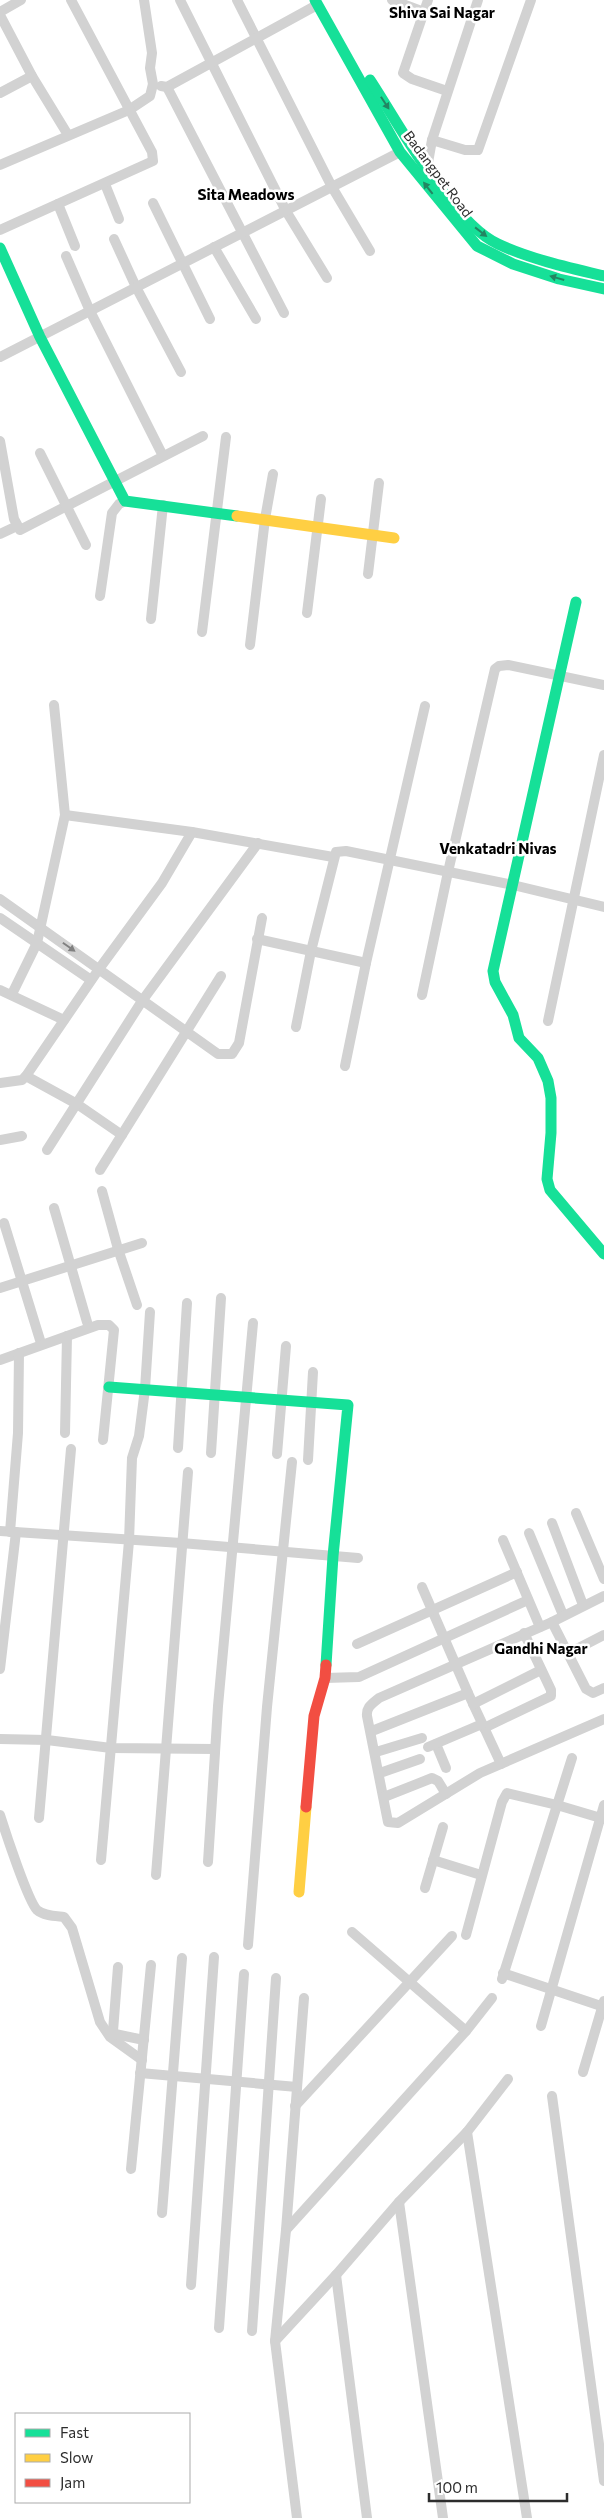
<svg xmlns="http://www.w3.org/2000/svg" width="604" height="2518" font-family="Commissioner,sans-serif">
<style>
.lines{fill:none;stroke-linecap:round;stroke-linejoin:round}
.street{stroke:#d2d2d2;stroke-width:10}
.fast{stroke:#16e098;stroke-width:11}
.slow{stroke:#ffcf43;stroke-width:11}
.jam{stroke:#f24e42;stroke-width:11}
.oneway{fill:#228662}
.oneway2{fill:#808080}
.labels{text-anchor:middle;stroke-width:5;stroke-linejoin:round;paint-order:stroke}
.street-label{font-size:14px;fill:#2d2d2d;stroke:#fff}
.neighbourhood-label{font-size:15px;font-weight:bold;fill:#000;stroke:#fff}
</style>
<rect width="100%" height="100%" fill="#fff"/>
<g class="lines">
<!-- street -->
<g class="street">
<polyline points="180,0 286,211 327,278"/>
<polyline points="237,0 332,187 370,251"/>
<polyline points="392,0 424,12"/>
<polyline points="428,0 403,73 412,79 447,91"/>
<polyline points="0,12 21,0"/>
<polyline points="0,15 32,76 68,135"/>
<polyline points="161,86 167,87 317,5"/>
<polyline points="167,87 284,313"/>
<polyline points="0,93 32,76"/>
<polyline points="432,140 465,150 478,150 531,0"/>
<polyline points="0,165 129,110 150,96 153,84 150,68 152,53 144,0"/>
<polyline points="427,168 432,140 478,0"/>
<polyline points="105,184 119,219"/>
<polyline points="153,203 210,319"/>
<polyline points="58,204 75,246"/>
<polyline points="0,230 153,161 152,152 71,0"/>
<polyline points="114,239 136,287 181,372"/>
<polyline points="214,247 256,319"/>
<polyline points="66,256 90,311 163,456"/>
<polyline points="0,357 400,152"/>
<polyline points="0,441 14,519 20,530 203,436"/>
<polyline points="40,453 86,545"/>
<polyline points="0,534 17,526"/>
<polyline points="368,574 379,483"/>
<polyline points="100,596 112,513 119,504 125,501"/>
<polyline points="307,613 321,499"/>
<polyline points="151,619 163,505"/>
<polyline points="202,632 226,437"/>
<polyline points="250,645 265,519 273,474"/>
<polyline points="65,815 192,832 333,857"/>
<polyline points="0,899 218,1054 232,1054 239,1043 262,918"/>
<polyline points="0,918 91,980"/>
<polyline points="257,939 366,963"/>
<polyline points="0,990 64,1020"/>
<polyline points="12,994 37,943 65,815 54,705"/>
<polyline points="422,995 448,872 495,669 499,666 508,665 604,685"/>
<polyline points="548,1021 604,755"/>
<polyline points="296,1027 311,951 336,852 346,851 513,885 604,907"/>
<polyline points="345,1066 366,963 425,706"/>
<polyline points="26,1076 77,1104 122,1135"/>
<polyline points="0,1083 22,1080 26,1076 99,969 162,883 192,832"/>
<polyline points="0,1140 22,1136"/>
<polyline points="47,1150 142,1001 258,843"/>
<polyline points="100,1170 221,976"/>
<polyline points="102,1191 118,1249 137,1305"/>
<polyline points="54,1208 87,1322"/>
<polyline points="4,1223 40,1340"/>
<polyline points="0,1288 142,1243"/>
<polyline points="0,1360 98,1325 109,1325 114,1330 103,1440"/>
<polyline points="65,1433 67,1336"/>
<polyline points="178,1448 187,1303"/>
<polyline points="211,1453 221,1298"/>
<polyline points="277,1454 286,1346"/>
<polyline points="308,1460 313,1372"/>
<polyline points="576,1513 604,1579"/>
<polyline points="552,1523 583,1605"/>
<polyline points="0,1531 181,1543 358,1558"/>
<polyline points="10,1532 18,1433 19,1353"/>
<polyline points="529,1533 563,1615"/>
<polyline points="503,1540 540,1627"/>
<polyline points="422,1587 468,1693 501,1764"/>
<path d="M604,1596L552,1622L379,1698C372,1704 366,1707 367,1716L388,1822L398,1823L480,1773L604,1719"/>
<polyline points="552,1622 586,1689 593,1693 604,1688"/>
<polyline points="357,1644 517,1572"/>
<polyline points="569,1653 604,1635"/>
<polyline points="0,1669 16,1532"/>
<polyline points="325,1678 359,1677 528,1600"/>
<polyline points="473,1704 541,1670"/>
<polyline points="484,1728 551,1696 551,1690 524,1633"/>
<polyline points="372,1731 468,1693"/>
<polyline points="0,1739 47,1740 111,1748 214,1749"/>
<polyline points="436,1744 446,1768"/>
<polyline points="428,1747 482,1724"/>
<polyline points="376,1752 422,1738"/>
<polyline points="380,1773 420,1759"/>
<polyline points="384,1797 432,1778 438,1781 446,1794"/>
<path d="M0,1815C5,1831 28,1901 37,1910C44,1916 55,1916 64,1917L72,1928L100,2022L110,2037L142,2060"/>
<polyline points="39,1818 71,1449"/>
<polyline points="101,1860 129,1541 132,1458 139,1436 145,1389 150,1312"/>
<polyline points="433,1860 481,1875"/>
<polyline points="208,1862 218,1706 253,1323"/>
<polyline points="156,1875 188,1472"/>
<polyline points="425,1888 443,1827"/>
<polyline points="352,1932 466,2031"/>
<polyline points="466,1935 502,1802 507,1793 557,1805 604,1819"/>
<polyline points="248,1945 267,1707 292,1462"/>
<polyline points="118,1967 113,2031 115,2034 144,2040"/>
<polyline points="503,1973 604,2007"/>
<polyline points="502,1979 572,1758"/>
<polyline points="541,2026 604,1805"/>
<polyline points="583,2072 604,2001"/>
<polyline points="140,2073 297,2087"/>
<polyline points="552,2096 604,2481"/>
<polyline points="295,2106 452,1936"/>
<polyline points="467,2132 527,2518"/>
<polyline points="131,2169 151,1965"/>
<polyline points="399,2202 443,2518"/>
<polyline points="162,2213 182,1958"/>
<polyline points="286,2230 466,2031 492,1998"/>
<polyline points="336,2275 367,2518"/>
<polyline points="191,2285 214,1957"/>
<polyline points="219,2328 244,1974"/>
<polyline points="252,2331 276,1978"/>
<polyline points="275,2341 336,2275 399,2202 467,2132 508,2079"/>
<polyline points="297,2518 275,2341 286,2230 304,1998"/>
</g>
<!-- fast -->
<g class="fast">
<polyline points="315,0 400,152 477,246 513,264 559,279 604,289"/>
<path d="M370,80C399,124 452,223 498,244C530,259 570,268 604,276"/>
<polyline points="0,248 40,337 125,501 237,516"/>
<polyline points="576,602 493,971 495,982 513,1015 519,1038 538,1058 548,1081 551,1098 551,1133 547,1179 550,1190 604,1254"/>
<polyline points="109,1387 348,1405 333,1556 326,1665"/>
</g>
<!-- slow -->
<g class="slow">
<polyline points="237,516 394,538"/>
<polyline points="299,1892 306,1807"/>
</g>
<!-- jam -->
<polyline class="jam" points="306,1807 314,1716 325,1678 326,1665"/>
</g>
<!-- one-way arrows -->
<defs><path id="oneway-solid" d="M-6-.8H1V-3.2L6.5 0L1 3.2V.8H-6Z" transform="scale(1.25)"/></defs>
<g class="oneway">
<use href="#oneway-solid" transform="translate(385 103) rotate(57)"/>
<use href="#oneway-solid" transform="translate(428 188) rotate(-128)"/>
<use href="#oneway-solid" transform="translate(481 232) rotate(38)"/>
<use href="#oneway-solid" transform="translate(557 278) rotate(-164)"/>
</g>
<use class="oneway2" href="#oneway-solid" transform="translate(69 947) rotate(35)"/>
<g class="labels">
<!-- street labels -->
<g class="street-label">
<text transform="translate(438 174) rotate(53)" y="5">Badangpet Road</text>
</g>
<!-- neighbourhood labels -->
<g class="neighbourhood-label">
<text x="442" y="18">Shiva Sai Nagar</text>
<text x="246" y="200">Sita Meadows</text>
<text x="498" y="854">Venkatadri Nivas</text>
<text x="541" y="1654">Gandhi Nagar</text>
</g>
</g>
<!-- legend -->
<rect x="15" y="2413" width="175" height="90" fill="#ffffff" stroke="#ababab"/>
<rect x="25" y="2429" width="25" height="8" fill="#16e098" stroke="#ababab"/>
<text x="60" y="2438" font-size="15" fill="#2d2d2d">Fast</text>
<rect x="25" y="2454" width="25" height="8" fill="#ffcf43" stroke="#ababab"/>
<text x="60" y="2463" font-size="15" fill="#2d2d2d">Slow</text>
<rect x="25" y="2479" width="25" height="8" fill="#f24e42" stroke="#ababab"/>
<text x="60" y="2488" font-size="15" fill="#2d2d2d">Jam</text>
<!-- scale -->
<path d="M429 2493v8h138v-8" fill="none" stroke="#2d2d2d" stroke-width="2.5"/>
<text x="436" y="2493" font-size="15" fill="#2d2d2d" stroke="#ffffff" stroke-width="4" paint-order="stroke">100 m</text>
</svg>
